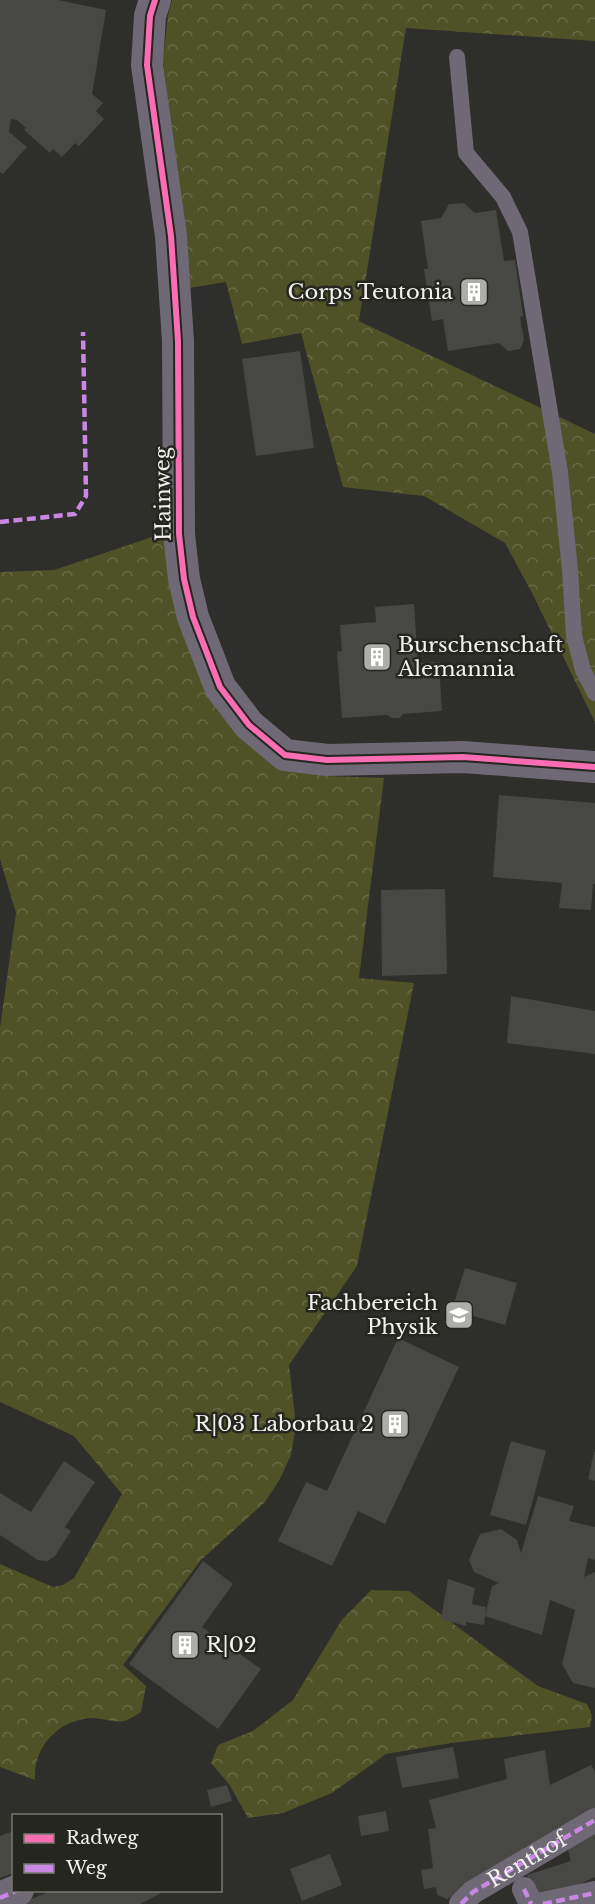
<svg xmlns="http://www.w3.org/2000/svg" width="595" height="1904" font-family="'Libre Baskerville',serif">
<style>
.forest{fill:url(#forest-crowns)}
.building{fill:#474744}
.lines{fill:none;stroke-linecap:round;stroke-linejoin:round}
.service{stroke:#6f6875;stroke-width:16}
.pedestrian{stroke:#6f6875;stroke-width:24}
.minor{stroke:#6f6875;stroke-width:32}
.quiet{stroke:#c787e3;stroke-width:4.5;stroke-dasharray:9 4.5;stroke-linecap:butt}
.cycleway-casing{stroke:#25261f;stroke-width:10}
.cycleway{stroke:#f96db3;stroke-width:6}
.labels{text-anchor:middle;stroke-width:5;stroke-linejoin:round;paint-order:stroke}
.poi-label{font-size:21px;fill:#f1f2ed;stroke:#25261f;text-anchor:end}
.street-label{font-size:21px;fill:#f1f2ed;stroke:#25261f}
</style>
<defs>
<pattern id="forest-crowns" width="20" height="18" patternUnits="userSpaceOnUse" patternTransform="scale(1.5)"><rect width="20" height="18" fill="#4f5127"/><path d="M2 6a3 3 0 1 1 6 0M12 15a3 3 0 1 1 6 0" fill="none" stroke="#696a47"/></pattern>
</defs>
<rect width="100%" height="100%" fill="#2e2e2a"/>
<!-- forest -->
<g class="forest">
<polygon points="172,0 595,0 595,41 406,28 359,321 595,434 595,722 532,593 505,543 424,496 343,487 301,333 242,344 226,282 189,288 163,61 168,15"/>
<path d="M164,533L172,582L284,767L326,776L384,778L359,978L414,983L357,1266L289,1365L296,1425L291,1455L280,1479L265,1502L200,1561L123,1665L146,1686L141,1712C136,1715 129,1720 124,1721C114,1723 102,1718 91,1718C58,1720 33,1747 35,1780L0,1767V1564L53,1587L63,1585L74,1578L122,1494L74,1436L0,1402V1028L16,913L0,859V572L54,570Z"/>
<polygon points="371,1590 409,1591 538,1686 587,1704 592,1715 590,1727 451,1743 386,1754 332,1793 283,1813 248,1818 229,1784 211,1763 218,1745 253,1731 293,1700 341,1621"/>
</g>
<!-- building -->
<g class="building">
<polygon points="0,0 58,0 106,10 92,94 103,103 96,111 104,119 79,146 75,143 62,157 53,149 50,153 24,130 26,128 17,120 11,119 9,132 27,147 3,174 0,172"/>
<polygon points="464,203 475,213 496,210 504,261 515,260 523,316 520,317 524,340 520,349 508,351 499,343 448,351 443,319 432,321 424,269 428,269 421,221 441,218 449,204"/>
<polygon points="300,351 314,448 256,456 242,359"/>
<polygon points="414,604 418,663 439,662 442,711 403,714 399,718 392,718 387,715 342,718 337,652 342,651 340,625 376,622 375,607"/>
<polygon points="499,795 595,803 595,884 593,884 591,910 559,908 562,883 493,877"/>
<polygon points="445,889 447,974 382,976 381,890"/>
<polygon points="511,996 595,1011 595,1054 507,1043"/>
<polygon points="465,1268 517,1283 505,1325 452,1310"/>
<polygon points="398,1338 459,1367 385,1524 358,1511 332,1566 278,1541 306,1482 327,1491"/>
<polygon points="511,1441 546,1451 526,1525 490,1515"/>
<polygon points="594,1452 595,1452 595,1481 588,1479"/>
<polygon points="64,1461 95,1482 65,1527 71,1531 55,1556 47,1561 38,1560 0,1535 0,1493 31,1512"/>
<polygon points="538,1496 574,1506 569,1521 595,1527 595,1560 588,1558 584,1577 595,1572 595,1688 573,1683 562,1664 575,1610 550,1600 542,1635 485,1616 492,1586 499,1583 474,1572 469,1560 480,1534 501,1529 517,1540 521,1553"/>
<polygon points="203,1561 233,1584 202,1627 261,1669 218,1729 129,1664"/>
<polygon points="448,1579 475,1588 472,1604 486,1607 484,1625 466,1622 466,1626 441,1619"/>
<polygon points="453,1747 459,1778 402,1788 396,1757"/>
<polygon points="545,1750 550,1785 591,1765 595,1771 595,1810 558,1838 524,1847 526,1857 475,1882 447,1899 437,1895 436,1887 424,1889 421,1870 433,1868 428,1829 436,1828 429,1800 507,1779 504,1759"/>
<polygon points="227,1785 232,1801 211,1807 207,1790"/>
<polygon points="386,1811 389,1831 361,1836 358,1816"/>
<polygon points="14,1831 14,1873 0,1878 0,1836"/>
<polygon points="595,1831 595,1877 580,1884 533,1898 527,1875 571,1861 567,1846"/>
<polygon points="330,1854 342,1885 302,1901 290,1869"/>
<polygon points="53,1890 167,1890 140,1904 19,1904"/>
</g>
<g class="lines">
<!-- service -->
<polyline class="service" points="457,57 466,153 503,197 520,232 560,472 570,570 574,636 583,670 595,693"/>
<!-- pedestrian -->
<g class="pedestrian">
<polyline points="524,1889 531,1904"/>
<path id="s1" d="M461,1904L473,1892L595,1820"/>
<polyline points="543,1904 595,1893"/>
</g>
<!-- minor -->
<g class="minor">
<polyline points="155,0 150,16 147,65 171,236 178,341 179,534 184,579 193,617 220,687 249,725 285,755 327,760 463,757 595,767"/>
<polyline points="0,1898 18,1890"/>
</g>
<!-- quiet -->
<g class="quiet">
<polyline points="0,522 75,514 86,496 83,332"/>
<polyline points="524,1889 531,1904"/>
<polyline points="0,1898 18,1890"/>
<polyline points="461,1904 473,1892 595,1820"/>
<polyline points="543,1904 595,1893"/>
</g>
<!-- cycleway casing -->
<g class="cycleway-casing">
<polyline id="cycleway" points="155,0 150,16 147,65 171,236 178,341 179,534 184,579 193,617 220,687 249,725 285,755 327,760 463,757 595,767"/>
</g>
<!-- cycleway -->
<use href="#cycleway" class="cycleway"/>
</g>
<!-- icons -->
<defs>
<g id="building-square" transform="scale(1.5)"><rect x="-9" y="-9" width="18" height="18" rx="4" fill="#adada9" stroke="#25261f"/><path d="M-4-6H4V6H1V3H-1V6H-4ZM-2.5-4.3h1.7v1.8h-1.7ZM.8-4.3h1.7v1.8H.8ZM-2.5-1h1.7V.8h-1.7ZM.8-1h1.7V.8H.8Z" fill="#fff"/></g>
<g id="university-square" transform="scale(1.5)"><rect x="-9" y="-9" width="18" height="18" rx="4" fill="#adada9" stroke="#25261f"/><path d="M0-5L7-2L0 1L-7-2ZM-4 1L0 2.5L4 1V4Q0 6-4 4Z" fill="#fff"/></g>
</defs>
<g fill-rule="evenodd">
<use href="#building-square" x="474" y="292"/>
<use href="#building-square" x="377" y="657"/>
<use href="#university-square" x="459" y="1315"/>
<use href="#building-square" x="395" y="1424"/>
<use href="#building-square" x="185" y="1645"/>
</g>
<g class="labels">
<!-- poi labels -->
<g class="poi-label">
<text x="453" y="299">Corps Teutonia</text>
<text x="398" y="652" text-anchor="start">Burschenschaft<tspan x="398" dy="24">Alemannia</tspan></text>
<text x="438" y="1310">Fachbereich<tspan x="438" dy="24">Physik</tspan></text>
<text x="374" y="1431">R|03 Laborbau 2</text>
<text x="206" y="1652" text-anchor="start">R|02</text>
</g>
<!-- street labels -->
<g class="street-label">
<text transform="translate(163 494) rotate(-91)" y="7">Hainweg</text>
<text dy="7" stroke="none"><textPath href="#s1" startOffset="80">Renthof</textPath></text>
</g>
</g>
<!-- legend -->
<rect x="12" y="1814" width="210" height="78" fill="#25261f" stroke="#777871" stroke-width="1.5"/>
<rect x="24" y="1834" width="30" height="9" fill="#f96db3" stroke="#777871" stroke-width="1.5"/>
<text x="66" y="1844" font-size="18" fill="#f1f2ed">Radweg</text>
<rect x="24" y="1864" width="30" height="9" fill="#c787e3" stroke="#777871" stroke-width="1.5"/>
<text x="66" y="1874" font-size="18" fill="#f1f2ed">Weg</text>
</svg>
